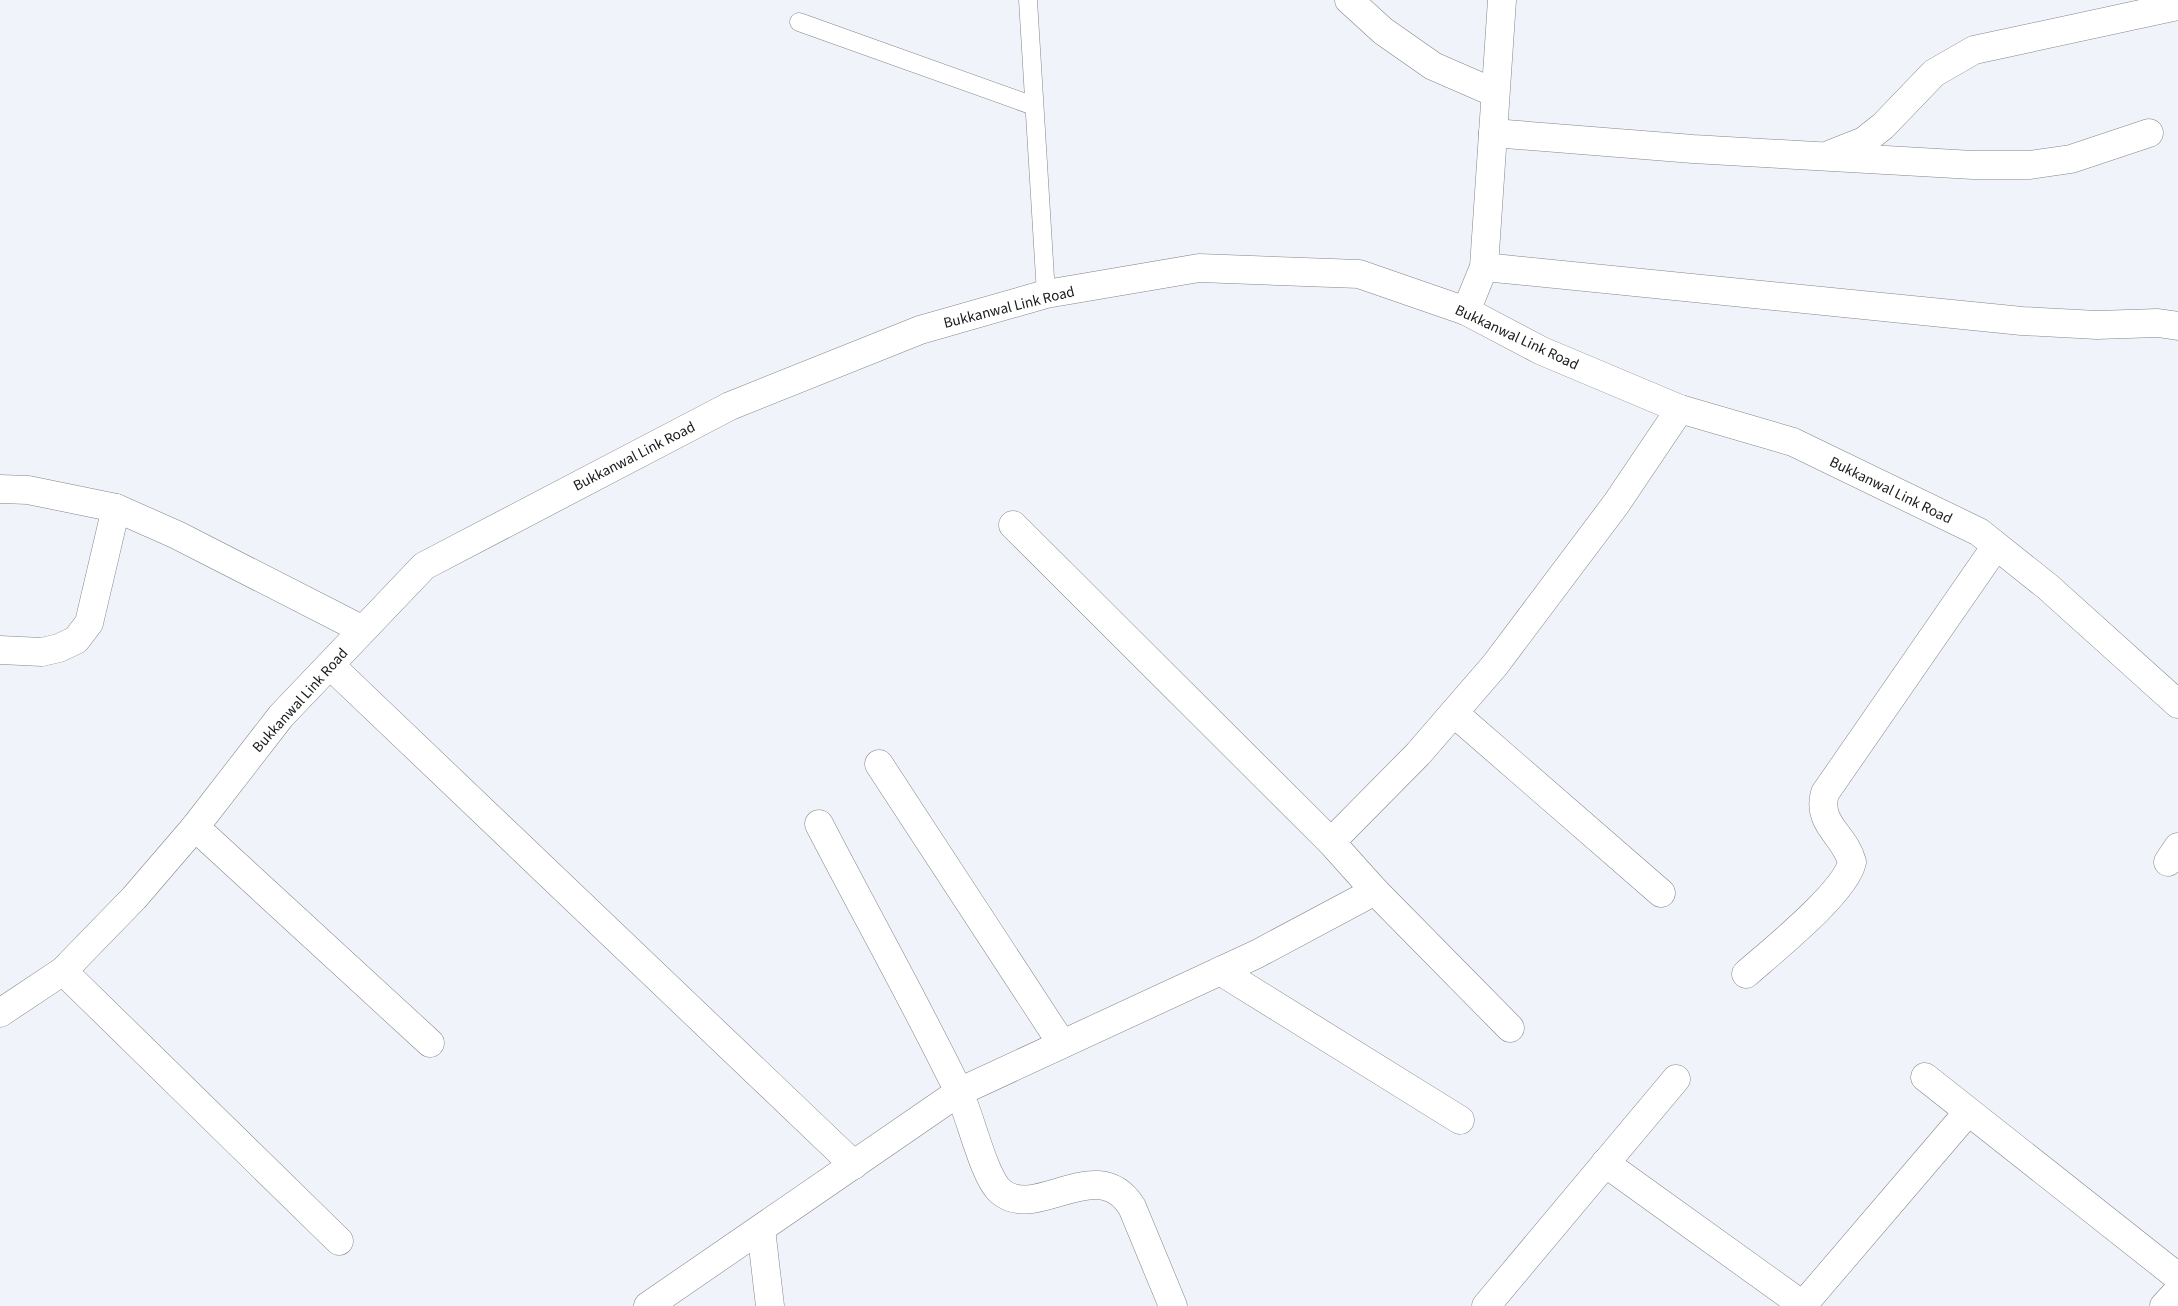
<svg xmlns="http://www.w3.org/2000/svg" width="2178" height="1306" font-family="'Source Sans 3',sans-serif">
<style>
.lines{fill:none;stroke-linecap:round;stroke-linejoin:round}
.service-casing{stroke:#81858a;stroke-width:19}
.minor-casing{stroke:#81858a;stroke-width:29}
.tertiary-casing{stroke:#81858a;stroke-width:29}
.service{stroke:#fff;stroke-width:18}
.minor{stroke:#fff;stroke-width:28}
.tertiary{stroke:#fff;stroke-width:28}
.labels{text-anchor:middle;stroke-width:4;stroke-linejoin:round;paint-order:stroke}
.street-label{font-size:15px;fill:#17191a;stroke:#fff}
</style>
<rect width="100%" height="100%" fill="#f0f4fa"/>
<g class="lines">
<!-- service casing -->
<g class="service-casing">
<g id="service">
<polyline points="1028,0 1046,294"/>
<polyline points="799,22 1034,106"/>
</g>
</g>
<!-- minor casing -->
<g class="minor-casing">
<g id="minor">
<polyline points="1349,0 1383,31 1433,66 1495,93"/>
<polyline points="1493,133 1693,149 1973,165 2030,165 2071,159 2149,133"/>
<polyline points="1831,154 1864,141 1883,126 1934,73 1974,50 2178,6"/>
<polyline points="1484,267 2022,321 2097,325 2158,323 2178,326"/>
<polyline points="0,489 28,490 116,508 177,535 363,630"/>
<polyline points="1013,525 1331,842"/>
<polyline points="0,650 42,652 59,648 76,640 89,623 116,508"/>
<polyline points="330,665 854,1165"/>
<polyline points="1454,713 1661,893"/>
<polyline points="879,764 1062,1044"/>
<path d="M819,824C865,913 914,1000 958,1090C970,1114 983,1175 1000,1191C1036,1223 1097,1151 1132,1207L1173,1306"/>
<polyline points="195,827 430,1043"/>
<polyline points="2168,862 2178,847"/>
<polyline points="1375,891 1510,1028"/>
<polyline points="63,971 339,1241"/>
<polyline points="1220,971 1460,1120"/>
<path d="M1746,974C1772,951 1846,892 1852,862C1845,835 1816,824 1825,793L1996,546"/>
<polyline points="0,1013 63,971 134,898 195,827 281,716 424,566 730,406 920,330 1046,294 1199,268 1359,274 1466,311 1542,351 1680,409 1793,442 1979,532 2048,587 2178,704"/>
<polyline points="1925,1077 2178,1277"/>
<polyline points="1605,1163 1804,1306"/>
<polyline points="761,1229 770,1306"/>
<polyline points="1803,1305 1968,1112"/>
<polyline points="648,1306 959,1092 1257,954 1375,891 1331,842 1418,754 1495,665 1616,504 1680,409"/>
<polyline points="1486,1306 1676,1079"/>
<polyline points="2164,1306 2178,1291"/>
</g>
</g>
<!-- tertiary casing -->
<g class="tertiary-casing">
<polyline id="tertiary" points="1466,311 1484,267 1502,0"/>
</g>
<!-- service -->
<use href="#service" class="service"/>
<!-- minor -->
<use href="#minor" class="minor"/>
<!-- tertiary -->
<use href="#tertiary" class="tertiary"/>
</g>
<g class="labels">
<!-- street labels -->
<g class="street-label">
<text transform="translate(1009 307) rotate(-14)" y="5">Bukkanwal Link Road</text>
<text transform="translate(1517 337) rotate(25)" y="5">Bukkanwal Link Road</text>
<text transform="translate(634 456) rotate(-27)" y="5">Bukkanwal Link Road</text>
<text transform="translate(1891 490) rotate(26)" y="5">Bukkanwal Link Road</text>
<text transform="translate(300 700) rotate(-48)" y="5">Bukkanwal Link Road</text>
</g>
</g>
</svg>
